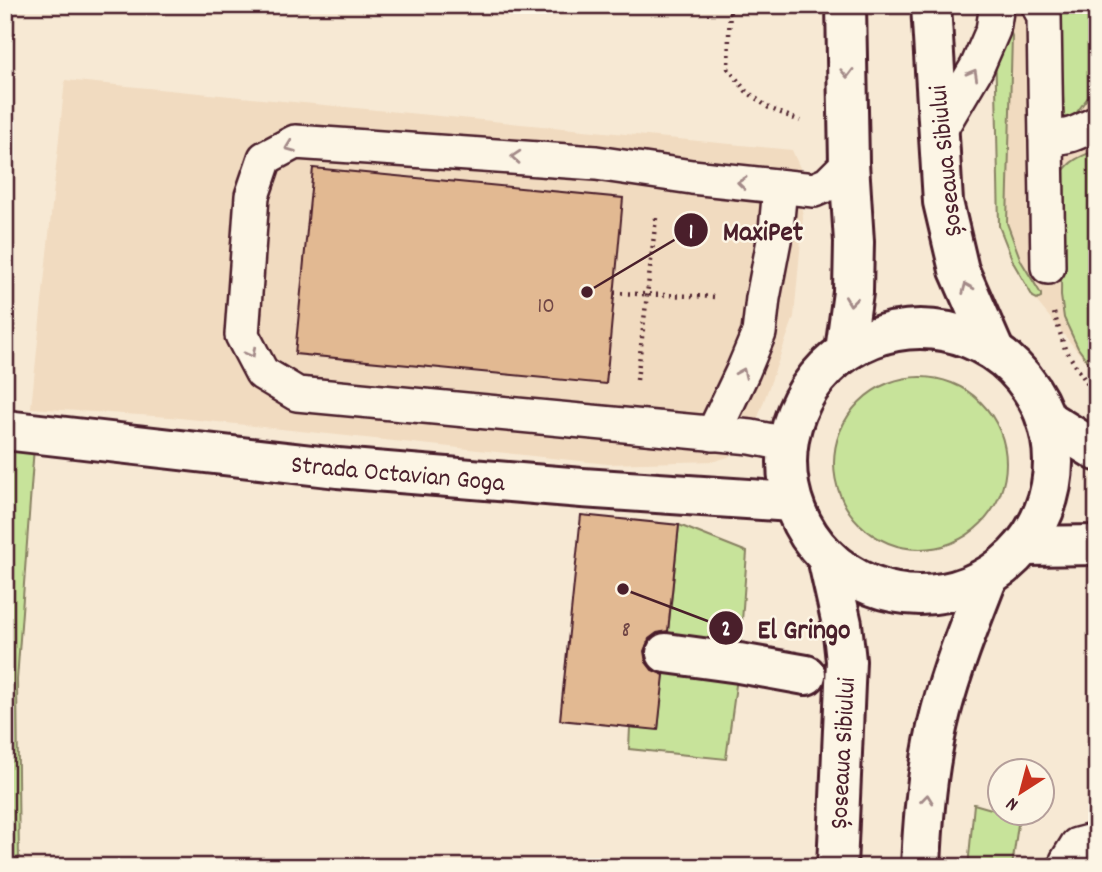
<svg xmlns="http://www.w3.org/2000/svg" width="1102" height="872" font-family="Dekko,sans-serif">
<style>
.built{fill:#f1dbc0}
.green{fill:#c7e39a;stroke:#888162;stroke-width:2}
.building{fill:#e2b992;stroke:#4a1f2b;stroke-width:2}
.lines{fill:none;stroke-linecap:round;stroke-linejoin:round}
.lane-casing{stroke:#4a1f2b;stroke-width:38}
.street-casing{stroke:#4a1f2b;stroke-width:44}
.secondary-casing{stroke:#4a1f2b;stroke-width:44}
.primary-casing{stroke:#4a1f2b;stroke-width:44}
.path{stroke:#4a1f2b;stroke-width:4.5;stroke-dasharray:2 5;stroke-linecap:butt}
.lane{stroke:#fcf5e5;stroke-width:33}
.street{stroke:#fcf5e5;stroke-width:38}
.secondary{stroke:#fcf5e5;stroke-width:38}
.primary{stroke:#fcf5e5;stroke-width:38}
.oneway{stroke:#a38a88}
.labels{text-anchor:middle;stroke-width:5;stroke-linejoin:round;paint-order:stroke}
.number-label{font-size:23px;fill:#704645}
.street-label{font-size:26px;fill:#4a1f2b;stroke:#fcf5e5}
.leader{fill:none;stroke:#4a1f2b;stroke-width:2.5}
.callout-dot{fill:#4a1f2b;stroke:#fcf5e5;stroke-width:2.5}
.mark-label{font-size:21px;text-anchor:middle;font-weight:bold;fill:#fff}
.callout-label{font-size:28px;text-anchor:middle;font-weight:bold;fill:#4a1f2b;stroke:#fcf5e5;stroke-width:5;stroke-linejoin:round;paint-order:stroke}
</style>
<rect width="100%" height="100%" fill="#f7e9d4"/>
<filter id="ink" filterUnits="userSpaceOnUse"><feTurbulence type="fractalNoise" baseFrequency=".0143" numOctaves="2"/><feDisplacementMap in="SourceGraphic" scale="14" xChannelSelector="R" yChannelSelector="G"/><feConvolveMatrix kernelMatrix="1 2 1 2 8 2 1 2 1" color-interpolation-filters="sRGB"/></filter>
<g filter="url(#ink)">
<!-- built -->
<g class="built">
<polygon points="992,5 1097,5 1097,375 1033,297 1014,264 999,226 995,39"/>
<polygon points="65,80 792,150 800,168 803,218 794,317 751,437 728,457 715,461 608,464 170,417 31,408"/>
</g>
<!-- green -->
<g class="green">
<polygon points="1058,5 1097,5 1097,85 1074,116 1069,120 1065,119 1064,115"/>
<polygon points="1004,29 1010,31 1012,36 1007,223 1021,261 1041,294 1041,297 1037,299 1033,297 1014,264 999,226 995,39"/>
<path d="M1097,150V374L1078,348L1064,318L1061,296L1062,173C1071,159 1082,156 1097,150Z"/>
<circle cx="920" cy="463" r="86"/>
<polygon points="5,430 35,433 17,680 19,867 5,867"/>
<polygon points="679,525 747,552 739,663 726,759 629,749 630,727 658,729"/>
<polygon points="974,804 1019,817 1012,867 968,867"/>
</g>
<!-- building -->
<g class="building">
<polygon points="313,168 623,198 606,384 295,354"/>
<polygon points="581,515 679,525 668,631 657,633 649,639 644,651 646,662 652,670 664,675 658,730 560,720"/>
</g>
<g class="lines">
<!-- lane casing -->
<g class="lane-casing">
<g id="lane">
<polyline points="1038,5 1044,16 1048,267"/>
<polyline points="938,133 977,67 993,30 997,5"/>
<path d="M1046,137C1067,139 1079,132 1097,123"/>
<polyline points="713,434 743,371 759,333 763,298 776,230 780,187"/>
<polyline points="787,444 751,437 297,394 262,373 242,335 252,196 265,158 295,142 596,163 692,177 814,190 828,184 849,163"/>
<polyline points="1066,867 1067,861 1077,845 1092,841 1097,841"/>
</g>
</g>
<!-- street casing -->
<g class="street-casing">
<polyline id="street" points="666,653 739,663 806,675"/>
</g>
<!-- secondary casing -->
<g class="secondary-casing">
<g id="secondary">
<polyline points="1047,420 1097,451"/>
<polyline points="5,430 338,468 582,488 792,502"/>
<polyline points="1025,546 1097,545"/>
</g>
</g>
<!-- primary casing -->
<g class="primary-casing">
<g id="primary">
<polyline points="931,5 943,202 959,270 994,350"/>
<circle cx="920" cy="462" r="133"/>
<polyline points="845,351 853,292 854,242 849,163 846,5"/>
<polyline points="827,557 842,624 846,661 837,867"/>
<path d="M921,867C923,815 928,761 941,711C953,665 971,621 988,577"/>
</g>
</g>
<!-- path -->
<g class="path">
<polyline points="730,5 728,68 746,91 769,108 800,121"/>
<polyline points="614,293 717,297"/>
<polyline points="1054,313 1065,349 1089,386"/>
<polyline points="637,380 656,218"/>
</g>
<!-- lane -->
<use href="#lane" class="lane"/>
<!-- street -->
<use href="#street" class="street"/>
<!-- secondary -->
<use href="#secondary" class="secondary"/>
<!-- primary -->
<use href="#primary" class="primary"/>
</g>
<!-- one-way arrows -->
<defs><path id="oneway-chevron" d="M-2-3.5L2.5 0L-2 3.5" fill="none" stroke-width="1.6" stroke-linecap="round" stroke-linejoin="round" transform="scale(1.75)"/></defs>
<g class="oneway">
<use href="#oneway-chevron" transform="translate(847 73) rotate(89)"/>
<use href="#oneway-chevron" transform="translate(973 74) rotate(-61)"/>
<use href="#oneway-chevron" transform="translate(290 147) rotate(159)"/>
<use href="#oneway-chevron" transform="translate(516 157) rotate(-176)"/>
<use href="#oneway-chevron" transform="translate(742 183) rotate(-174)"/>
<use href="#oneway-chevron" transform="translate(967 288) rotate(-113)"/>
<use href="#oneway-chevron" transform="translate(851 301) rotate(97)"/>
<use href="#oneway-chevron" transform="translate(251 353) rotate(61)"/>
<use href="#oneway-chevron" transform="translate(742 373) rotate(-66)"/>
<use href="#oneway-chevron" transform="translate(927 799) rotate(-84)"/>
</g>
</g>
<g class="labels">
<!-- number labels -->
<g class="number-label">
<text x="546" y="312">10</text>
<text x="626" y="636">8</text>
</g>
<!-- street labels -->
<g class="street-label">
<text transform="translate(944 161) rotate(-96)" y="9">Șoseaua Sibiului</text>
<text transform="translate(398 472) rotate(5)" y="9">Strada Octavian Goga</text>
<text transform="translate(841 753) rotate(-87)" y="9">Șoseaua Sibiului</text>
</g>
</g>
<!-- callouts -->
<path class="leader" d="M587 292L691 230M623 589L726 628"/>
<g class="callout-dot">
<circle cx="587" cy="292" r="7"/>
<circle cx="623" cy="589" r="7"/>
<circle cx="691" cy="230" r="18"/>
<circle cx="726" cy="628" r="18"/>
</g>
<g class="mark-label">
<text x="691" y="238">1</text>
<text x="726" y="635">2</text>
</g>
<g class="callout-label">
<text x="763" y="240">MaxiPet</text>
<text x="804" y="638">El Gringo</text>
</g>
<!-- margin -->
<rect width="1102" height="872" fill="none" stroke="#fcf5e5" stroke-width="28"/>
<rect x="14" y="14" width="1074" height="844" fill="none" stroke="#4a1f2b" stroke-width="2.5" filter="url(#ink)"/>
<!-- north arrow -->
<g transform="translate(1021 792) rotate(216)"><circle r="33" fill="#fcf5e5" stroke="#b59f9b" stroke-width="2"/>
<path d="M0-5L12 26L0 18L-12 26Z" fill="#c8321e"/>
<text y="-10" font-size="19" font-weight="bold" text-anchor="middle" fill="#4a1f2b">N</text>
</g>
</svg>
